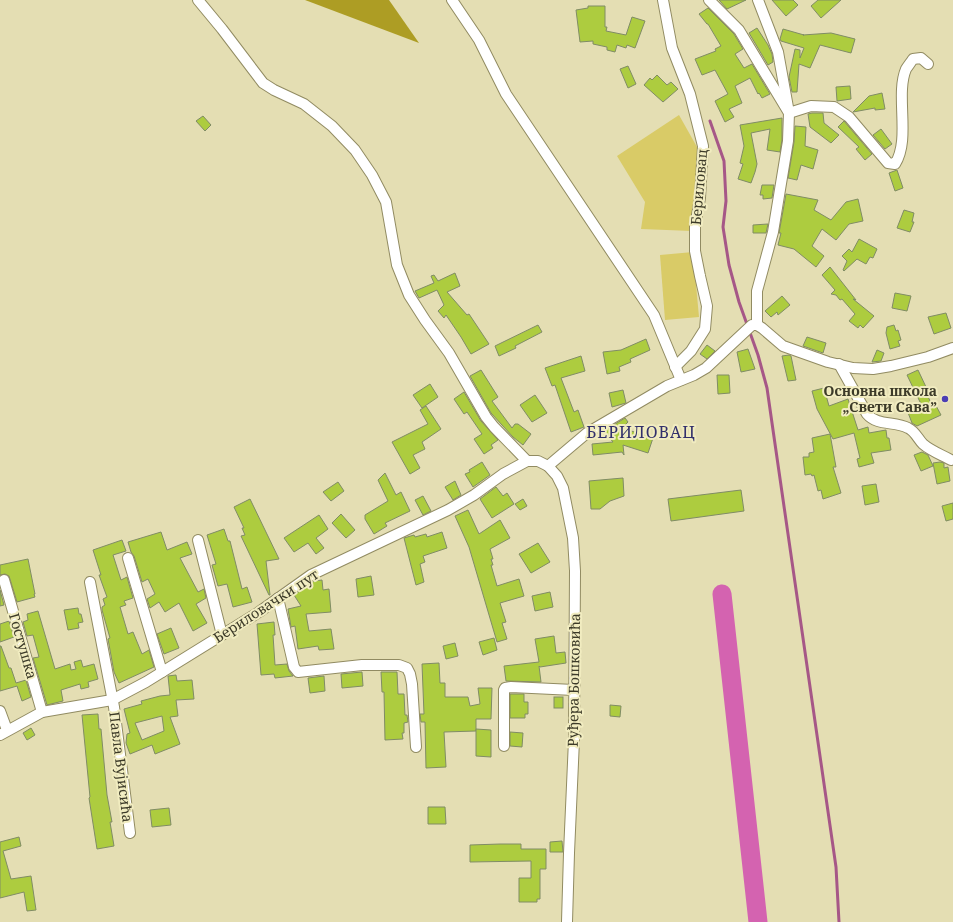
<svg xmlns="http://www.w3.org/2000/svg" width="953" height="922" font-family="'Noto Serif',serif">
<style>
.green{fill:#d9cb67}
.forest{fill:#ad9d24}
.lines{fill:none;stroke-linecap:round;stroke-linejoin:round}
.stream{stroke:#a65787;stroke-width:3}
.river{stroke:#d463b0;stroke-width:19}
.building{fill:#adcc3f;stroke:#808c65;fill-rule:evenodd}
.street-casing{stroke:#918b62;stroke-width:12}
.street{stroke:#fff;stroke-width:10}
.poi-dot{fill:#4b3eb5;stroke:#f1ecc0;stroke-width:1.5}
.labels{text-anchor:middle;stroke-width:4;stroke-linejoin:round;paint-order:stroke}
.street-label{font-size:14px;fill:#3c3a28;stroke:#f1ecc0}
.poi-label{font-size:14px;font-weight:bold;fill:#3c3a28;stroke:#f1ecc0;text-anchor:end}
.quarter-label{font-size:16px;letter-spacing:1px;fill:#32306b;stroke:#f1ecc0}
</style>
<rect width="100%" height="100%" fill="#e4deb3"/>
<!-- green -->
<g class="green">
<polygon points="679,115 697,147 697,195 692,231 641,229 645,202 617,156"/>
<polygon points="693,252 699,317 665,320 660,255"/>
</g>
<!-- forest -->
<polygon class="forest" points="305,0 389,0 419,43"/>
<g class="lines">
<!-- stream -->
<polyline class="stream" points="710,121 724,161 726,201 723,227 729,265 739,302 758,355 767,388 772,423 836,867 839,922"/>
<!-- river -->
<polyline class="river" points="722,594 758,922"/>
</g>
<!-- building -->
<g class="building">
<polygon points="719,0 746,0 727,9"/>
<polygon points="772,0 793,0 798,5 786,16"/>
<polygon points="818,0 841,0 821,18 811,6"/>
<polygon points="588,6 605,6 605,27 607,27 606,31 626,35 632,17 645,21 635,48 627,45 626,48 617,45 615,52 607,50 607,47 593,44 593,41 580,42 576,10 588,8"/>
<polygon points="708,8 734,34 743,49 735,54 744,68 752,64 770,94 762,98 759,93 758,94 750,78 735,86 742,103 729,109 734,117 725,122 715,101 728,94 715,70 702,75 695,59 716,51 715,49 721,46 708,24 707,24 699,14"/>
<polygon points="757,28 768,45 772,54 773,62 768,65 749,33"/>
<polygon points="783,29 804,35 803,35 831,33 855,39 851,53 820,45 810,68 799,64 797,92 792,92 789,77 795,49 800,50 800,58 804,48 781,41 780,39"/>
<polygon points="628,66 636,84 628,88 620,69"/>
<polygon points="657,75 667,85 671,82 678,89 663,102 644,85 650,78 652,80"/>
<polygon points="850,86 851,99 837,101 836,87"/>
<polygon points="882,93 885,109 875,110 875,108 853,112 869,96"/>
<polygon points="812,113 823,113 824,123 839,135 831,143 810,127 808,114"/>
<polygon points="203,116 211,125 205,131 196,121"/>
<polygon points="782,118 782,140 780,152 767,150 770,129 751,133 757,164 755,172 751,183 738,179 743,164 740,163 744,146 740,125"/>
<polygon points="844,121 872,154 865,160 856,149 859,147 838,127"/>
<polygon points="795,126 806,127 805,146 818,150 813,169 801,165 797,180 788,178 794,142"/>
<polygon points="881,129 892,144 885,149 873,135"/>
<polygon points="897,170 903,188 895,191 889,173"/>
<polygon points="762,185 774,185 772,198 763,199 763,195 760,195"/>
<polygon points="786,194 818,200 814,210 831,220 846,202 858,199 863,221 849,224 836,240 822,229 812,246 824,256 816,267 794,249 778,245 781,233 779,233"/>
<polygon points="904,210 914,213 912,222 914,222 910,232 897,228"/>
<polygon points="768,224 766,233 753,233 753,225"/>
<polygon points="859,239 877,249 873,258 870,257 866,264 857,259 844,271 843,270 847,261 842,256 849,249 852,252"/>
<polygon points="830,267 856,300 853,299 874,316 863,328 860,325 858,328 849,321 855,314 842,299 840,300 836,295 831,294 835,290 822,275"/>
<polygon points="455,273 460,286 447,292 467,315 469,314 489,344 471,354 461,337 446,315 444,318 438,311 444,305 437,290 419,298 415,291 434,283 431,276 434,275 438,281"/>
<polygon points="895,293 911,296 907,311 892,308"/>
<polygon points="782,296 790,305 778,315 777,312 771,317 765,311"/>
<polygon points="946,313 951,328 934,334 928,317"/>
<polygon points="538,325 542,332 515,346 516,348 499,356 495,346"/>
<polygon points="894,325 896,331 898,330 901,340 898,341 900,346 890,349 886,333 887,327"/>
<polygon points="807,337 826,343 823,353 803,346"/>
<polygon points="646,339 650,350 630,359 631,362 619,367 620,371 607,374 603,352 621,350"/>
<polygon points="707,345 715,351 707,359 700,354"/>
<polygon points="748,349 755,369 741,372 737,352"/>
<polygon points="877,350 884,353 881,361 872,362"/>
<polygon points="789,355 791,356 796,380 788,381 782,356"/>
<polygon points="581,356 585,371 561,378 574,412 578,410 584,427 571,432 555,385 552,386 545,368"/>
<polygon points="481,370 498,397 492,401 512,428 515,424 518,424 531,434 523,445 513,437 491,413 470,376"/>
<polygon points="918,370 926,387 924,388 931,403 934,402 941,415 917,426 912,423 907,410 921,404 907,375"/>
<polygon points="717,375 729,375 730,393 718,394"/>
<polygon points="430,384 438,397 422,408 413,395"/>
<polygon points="824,388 829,406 848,399 858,430 868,427 869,433 886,430 887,438 889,438 891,450 871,453 874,463 859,467 857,459 860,458 854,433 833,439 817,409 812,391"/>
<polygon points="623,390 626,403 612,407 609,393"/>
<polygon points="464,392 481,421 498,440 491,445 493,448 484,454 474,439 482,434 467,412 464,414 454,399"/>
<polygon points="535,395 547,413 532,422 520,405"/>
<polygon points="426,406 441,429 422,442 425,449 413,455 420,468 410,474 392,442 428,424 420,410"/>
<polygon points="625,418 628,422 622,428 653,438 648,453 623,445 624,455 622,452 593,455 592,444 613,442 604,431"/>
<polygon points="830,434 836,467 833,467 841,493 823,499 821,490 818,491 814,475 812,476 811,474 805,475 803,457 809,457 809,453 814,452 812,438"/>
<polygon points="922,452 928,455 933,466 921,471 914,455"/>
<polygon points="482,462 490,475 473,487 465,474 470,472 469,470"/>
<polygon points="940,462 944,463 944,468 948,467 950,481 937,484 933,463"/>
<polygon points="385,473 396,495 401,492 410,511 385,523 387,526 374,534 365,519 365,515 388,501 378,480"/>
<polygon points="623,478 624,496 610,501 600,509 591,509 589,481"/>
<polygon points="455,481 461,495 453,500 445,487"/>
<polygon points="338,482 344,491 331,501 323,492"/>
<polygon points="876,484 879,502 865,505 862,486"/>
<polygon points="496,487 503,496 507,493 514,504 492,518 480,499"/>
<polygon points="741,490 744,511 671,521 668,499"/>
<polygon points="423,496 431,511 423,515 415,500"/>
<polygon points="250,499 279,559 266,561 270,595 269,595 241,536 245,535 242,528 244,528 234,507"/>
<polygon points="523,499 527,506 520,510 515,504"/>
<polygon points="953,503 953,519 946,521 942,506"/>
<polygon points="468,510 479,534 500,520 510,538 490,549 493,559 491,559 493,565 491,565 497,586 519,579 524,596 500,603 506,622 502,623 507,639 497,642 469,547 455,516"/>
<polygon points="341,514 355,530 346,538 332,523"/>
<polygon points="319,515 328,529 316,538 324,548 316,554 308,543 294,552 284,538"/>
<polygon points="224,529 228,541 230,541 242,589 247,587 252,602 233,607 227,584 218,586 212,565 216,564 207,535"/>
<polygon points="161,532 167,550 187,542 192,554 180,558 198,592 204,589 206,598 196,604 207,623 193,631 179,603 165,612 159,602 150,608 147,599 155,594 148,579 142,582 134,556 131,552 128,542"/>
<polygon points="442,532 447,548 423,556 425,562 420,564 424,582 416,585 404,538 414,535 415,537 426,534 427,537"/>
<polygon points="122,540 126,551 113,555 121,580 127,577 133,598 124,601 126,605 120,607 128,634 133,632 142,654 149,650 154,667 119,683 114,672 108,639 110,638 102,610 102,607 105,605 103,599 107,597 99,575 101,575 93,550"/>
<polygon points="538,543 550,562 531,573 519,554"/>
<polygon points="28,559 35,594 34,594 35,597 17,602 9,576 5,574 0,575 0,565"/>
<polygon points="371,576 374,595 358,597 356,579"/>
<polygon points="322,580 323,590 329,589 331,612 306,614 309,631 331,629 334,649 319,650 318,646 298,649 295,626 291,627 288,609 301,606 294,595 314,581"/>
<polygon points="0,590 4,605 0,606"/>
<polygon points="550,592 553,607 535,611 532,596"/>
<polygon points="78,608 79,614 81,614 83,622 78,623 79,628 68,630 64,610"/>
<polygon points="38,611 55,669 70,664 71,670 76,669 74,662 81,660 83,667 94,664 98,679 88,682 89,687 81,689 80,684 61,690 63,701 47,705 33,658 39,657 33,635 27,636 23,622 28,620 27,614"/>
<polygon points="9,621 14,637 0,642 0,624"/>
<polygon points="274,622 275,635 273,635 275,665 287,664 289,671 293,676 275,678 274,674 261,675 257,624"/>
<polygon points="171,628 179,648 164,654 157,634"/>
<polygon points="554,636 556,653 565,652 566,663 540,667 539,666 541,682 506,681 504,666 539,662 535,639"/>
<polygon points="494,638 497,650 483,655 479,642"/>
<polygon points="455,643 458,656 446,659 443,646"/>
<polygon points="0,646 1,646 9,668 11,668 16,683 26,680 31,697 22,701 17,686 0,691"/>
<polygon points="439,663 440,683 445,683 445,697 468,697 470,706 480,704 478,688 492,688 491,719 476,719 476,731 444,732 446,767 426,768 425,722 421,722 420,714 424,714 422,664"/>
<polygon points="362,672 363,686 342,688 341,674"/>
<polygon points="381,672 397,672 398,694 404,694 405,715 407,715 408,722 404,723 404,733 402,733 403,739 385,740 384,692 382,692"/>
<path d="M176,675L177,681L192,680L194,699L176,700L178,716L170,717L180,744L155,754L152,745L130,754L126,743L127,734L130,733L124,709L142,704L141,701L160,696L170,695L168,676ZM162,716L164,731L142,740L135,723Z"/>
<polygon points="324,676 325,691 310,693 308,678"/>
<polygon points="510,694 524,694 524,702 528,702 528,714 525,714 525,718 510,718"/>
<rect x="554" y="697" width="9" height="11"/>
<polygon points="610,705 621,706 620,717 610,716"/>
<polygon points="98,714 99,729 101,729 107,795 112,822 110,822 114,846 97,849 89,798 90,797 82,715"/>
<polygon points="31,728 35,735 27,740 23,733"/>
<polygon points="476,729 491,730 491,757 476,756"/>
<polygon points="510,732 523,733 522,747 510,746"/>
<polygon points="428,807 445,807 446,824 428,824"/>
<polygon points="169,808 171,825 152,827 150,810"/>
<polygon points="19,837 21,846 3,851 11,879 31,876 36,910 27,911 24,892 0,898 0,842"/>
<polygon points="562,841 563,852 550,852 550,842"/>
<polygon points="500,844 521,844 521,849 546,849 546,869 540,869 540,899 537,899 537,902 519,902 519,878 531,878 531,861 470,862 470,845"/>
</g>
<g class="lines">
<!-- street casing -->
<g class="street-casing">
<g id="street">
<polyline points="198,0 222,29 263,83 274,90 304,104 332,126 355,150 372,175 386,202 397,265 409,295 425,320 449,353 486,417 494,427 527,461"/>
<polyline points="452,0 479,40 506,94 654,315 681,380"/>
<polyline points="663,0 672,48 690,94 703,146 700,198 695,227 695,251 700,276 707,306 705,329 691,351 675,367"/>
<path d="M709,0L739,30L789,113L811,106L834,107L849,117L888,163L895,164C911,139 895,95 906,69C908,66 911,62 913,59L921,58L928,64"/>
<polyline points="757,325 757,291 773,232 788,141 789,113 778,52 758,0"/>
<path d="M839,364L867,414C877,426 895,421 908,428C915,431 918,439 923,444C931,451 942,455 951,460"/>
<polyline points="548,466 587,433 667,386 694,375 706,368 752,325 757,325 762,328 783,346 828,362 853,368 873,369 891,366 928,357 953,348"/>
<polyline points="198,540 222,635"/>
<polyline points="128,558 162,672"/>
<polyline points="4,580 42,712"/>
<polyline points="90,582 114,707 130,833"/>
<polyline points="278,598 294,667 298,672 362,665 399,665 407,668 410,674 412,684 416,747"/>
<polyline points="0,711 7,730"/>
<polyline points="0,735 42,712 112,700 146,682 259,612 311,575 448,510 474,495 503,474 527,461 538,461 548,466 557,476 563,488 573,538 575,571 574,740 569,853 567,922"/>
<polyline points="504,746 504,690 505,688 511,687 574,690"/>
</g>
</g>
<!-- street -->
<use href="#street" class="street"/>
</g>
<!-- markers -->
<circle class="poi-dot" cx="945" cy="399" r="4"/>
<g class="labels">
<!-- street labels -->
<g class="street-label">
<text transform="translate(699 187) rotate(-85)" y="5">Бериловац</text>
<text transform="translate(266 606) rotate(-33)" y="5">Бериловачки пут</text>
<text transform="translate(23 646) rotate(74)" y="5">Гостушка</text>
<text transform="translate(574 680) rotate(-89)" y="5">Руђера Бошковића</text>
<text transform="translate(121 767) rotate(83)" y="5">Павла Вујисића</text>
</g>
<!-- poi labels -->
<g class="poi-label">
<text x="937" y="396">Основна школа<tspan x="937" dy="16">„Свети Сава”</tspan></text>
</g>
<!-- quarter labels -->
<g class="quarter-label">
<text x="641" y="438">БЕРИЛОВАЦ</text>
</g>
</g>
</svg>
